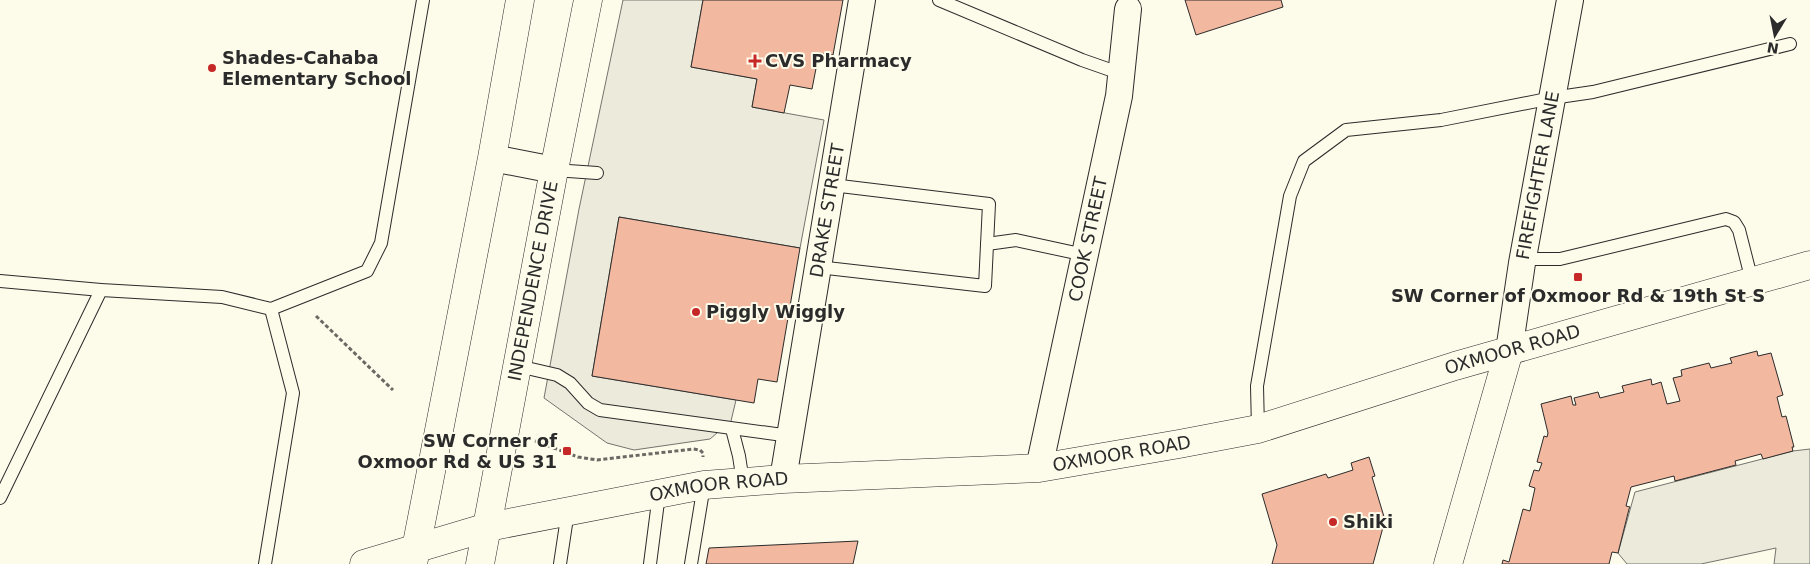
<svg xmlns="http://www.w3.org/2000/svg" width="1810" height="564" font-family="'DejaVu Sans',sans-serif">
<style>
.parking{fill:#eceadb;stroke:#74746e}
.building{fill:#f2b8a0;stroke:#2b2b2b}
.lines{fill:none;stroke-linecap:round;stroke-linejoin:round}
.service-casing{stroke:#2b2b2b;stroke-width:14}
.minor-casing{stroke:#2b2b2b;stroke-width:28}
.tertiary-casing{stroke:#2b2b2b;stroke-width:29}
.secondary-casing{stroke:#2b2b2b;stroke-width:29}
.primary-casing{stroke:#2b2b2b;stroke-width:29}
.path{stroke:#6a6964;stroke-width:3;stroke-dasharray:4 2.5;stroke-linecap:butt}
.service{stroke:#fdfbea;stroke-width:12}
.minor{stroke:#fdfbea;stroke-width:26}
.tertiary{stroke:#fdfbea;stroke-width:28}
.secondary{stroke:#fdfbea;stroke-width:28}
.primary{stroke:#fdfbea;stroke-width:28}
.poi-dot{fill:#c62828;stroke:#fdfbea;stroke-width:2}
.labels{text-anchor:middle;stroke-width:4;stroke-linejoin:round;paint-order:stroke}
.poi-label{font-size:18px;font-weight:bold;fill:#2b2b2b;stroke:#fdfbea;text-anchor:start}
.street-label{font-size:18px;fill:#2b2b2b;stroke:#fdfbea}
</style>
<rect width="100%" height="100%" fill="#fdfbea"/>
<!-- parking -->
<g class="parking">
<polygon points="623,0 703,0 691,67 757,79 752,107 824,120 800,248 619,217 592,376 736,400 731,421 710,439 634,450 607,443 544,398 579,209"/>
<polygon points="1810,449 1810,564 1774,564 1776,548 1701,564 1627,564 1618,553 1635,492 1793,451"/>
</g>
<!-- building -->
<g class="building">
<polygon points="703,0 843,0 833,55 819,53 812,89 790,85 784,113 752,107 757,79 691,67"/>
<polygon points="1185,0 1281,0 1283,7 1196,35"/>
<polygon points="619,217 800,248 777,382 758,379 754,403 592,376"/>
<polygon points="1757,351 1758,356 1771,353 1783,395 1777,397 1782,417 1786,416 1794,447 1792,447 1793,451 1763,459 1761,454 1735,461 1736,465 1675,481 1674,476 1631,487 1626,506 1630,507 1629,509 1618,553 1612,552 1609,564 1502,564 1503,560 1509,562 1523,509 1530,511 1535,488 1529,486 1534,470 1539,471 1542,463 1537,462 1544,436 1547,437 1548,433 1541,404 1571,396 1573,405 1576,405 1574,398 1598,392 1600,398 1624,392 1622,386 1651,379 1652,385 1661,382 1667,404 1680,401 1673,378 1682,376 1681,370 1709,363 1711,368 1732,363 1730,358"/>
<polygon points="1369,457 1375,476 1372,477 1385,520 1373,564 1272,564 1277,545 1262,494 1326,474 1328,478 1353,470 1351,463"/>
<polygon points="858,541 853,564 706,564 709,548"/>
</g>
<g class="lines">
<!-- service casing -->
<g class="service-casing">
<g id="service">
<polyline points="939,0 1082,60 1122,74"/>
<polyline points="554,170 597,173"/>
<polyline points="987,244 1016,240 1085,255"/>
<polyline points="1522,259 1560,259 1726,219 1734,222 1739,230 1752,281"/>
<polyline points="818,267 985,286 989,204 832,185"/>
<polyline points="0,281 101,290 222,297 271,309 367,271 381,243 423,0"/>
<polyline points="518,366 557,375 570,383 588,403 600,410 790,436"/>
<polyline points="732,429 739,456 743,482"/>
<polyline points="1258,429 1257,386 1290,196 1304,161 1346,130 1441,120 1552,98 1593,92 1790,44"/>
<polyline points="0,498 101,290"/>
<polyline points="265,564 293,393 271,309"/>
<polyline points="560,564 568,511"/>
<polyline points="650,564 659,494"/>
<polyline points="691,564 704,485"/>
</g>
</g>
<!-- minor casing -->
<g class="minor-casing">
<g id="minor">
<polyline points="492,158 554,170"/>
<path id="s1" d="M1509,351L1522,263L1570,0"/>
<path id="s2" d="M1039,468L1119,96L1128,9"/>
<path id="s3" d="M783,479L862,0"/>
</g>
</g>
<!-- tertiary casing -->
<g class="tertiary-casing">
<polyline id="tertiary" points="1448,564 1509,351"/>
</g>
<!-- secondary casing -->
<g class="secondary-casing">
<g id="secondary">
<path id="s4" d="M364,564L488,527L704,485L783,479L1039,468L1179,444L1258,429L1455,366L1810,265"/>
</g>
</g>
<!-- primary casing -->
<g class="primary-casing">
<g id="primary">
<polyline points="413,564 492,158 520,0"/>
<path id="s5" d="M480,564L554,170L588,0"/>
</g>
</g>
<!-- path -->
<g class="path">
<polyline points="316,316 393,390"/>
<polyline points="535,441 578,457 597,460 693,449 700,450 703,453 703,457"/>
</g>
<!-- service -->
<use href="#service" class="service"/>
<!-- minor -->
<use href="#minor" class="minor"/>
<!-- tertiary -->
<use href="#tertiary" class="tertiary"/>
<!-- secondary -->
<use href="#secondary" class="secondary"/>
<!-- primary -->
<use href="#primary" class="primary"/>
</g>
<!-- markers -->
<g class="poi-dot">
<path d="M752.5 53.5h5v5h5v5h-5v5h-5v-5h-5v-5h5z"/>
<circle cx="212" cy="68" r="5"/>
<rect x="1573" y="272" width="10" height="10" rx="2.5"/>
<circle cx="696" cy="312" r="5"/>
<rect x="562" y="446" width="10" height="10" rx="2.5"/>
<circle cx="1333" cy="522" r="5"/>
</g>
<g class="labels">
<!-- poi labels -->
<g class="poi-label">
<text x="222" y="64">Shades-Cahaba<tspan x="222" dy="21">Elementary School</tspan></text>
<text x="765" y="67">CVS Pharmacy</text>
<text x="1578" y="302" text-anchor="middle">SW Corner of Oxmoor Rd &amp; 19th St S</text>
<text x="706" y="318">Piggly Wiggly</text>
<text x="557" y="447" text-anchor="end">SW Corner of<tspan x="557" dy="21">Oxmoor Rd &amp; US 31</tspan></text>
<text x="1343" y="528">Shiki</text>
</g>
<!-- street labels -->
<g class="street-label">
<text dy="6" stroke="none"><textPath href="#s1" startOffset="178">FIREFIGHTER LANE</textPath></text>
<text dy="6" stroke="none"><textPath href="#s3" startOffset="272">DRAKE STREET</textPath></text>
<text dy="6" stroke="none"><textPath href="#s2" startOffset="234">COOK STREET</textPath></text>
<text dy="6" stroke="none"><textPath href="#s5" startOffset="288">INDEPENDENCE DRIVE</textPath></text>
<text dy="6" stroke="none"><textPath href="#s4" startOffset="1174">OXMOOR ROAD</textPath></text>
<text dy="6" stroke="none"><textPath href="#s4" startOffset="769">OXMOOR ROAD</textPath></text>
<text dy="6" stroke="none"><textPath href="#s4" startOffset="364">OXMOOR ROAD</textPath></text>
</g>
</g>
<!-- north arrow -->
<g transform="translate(1775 35) rotate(190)" stroke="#fdfbea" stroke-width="4" paint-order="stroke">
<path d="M0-4L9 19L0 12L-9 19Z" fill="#2b2b2b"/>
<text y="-8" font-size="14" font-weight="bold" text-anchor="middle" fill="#2b2b2b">N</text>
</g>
</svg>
